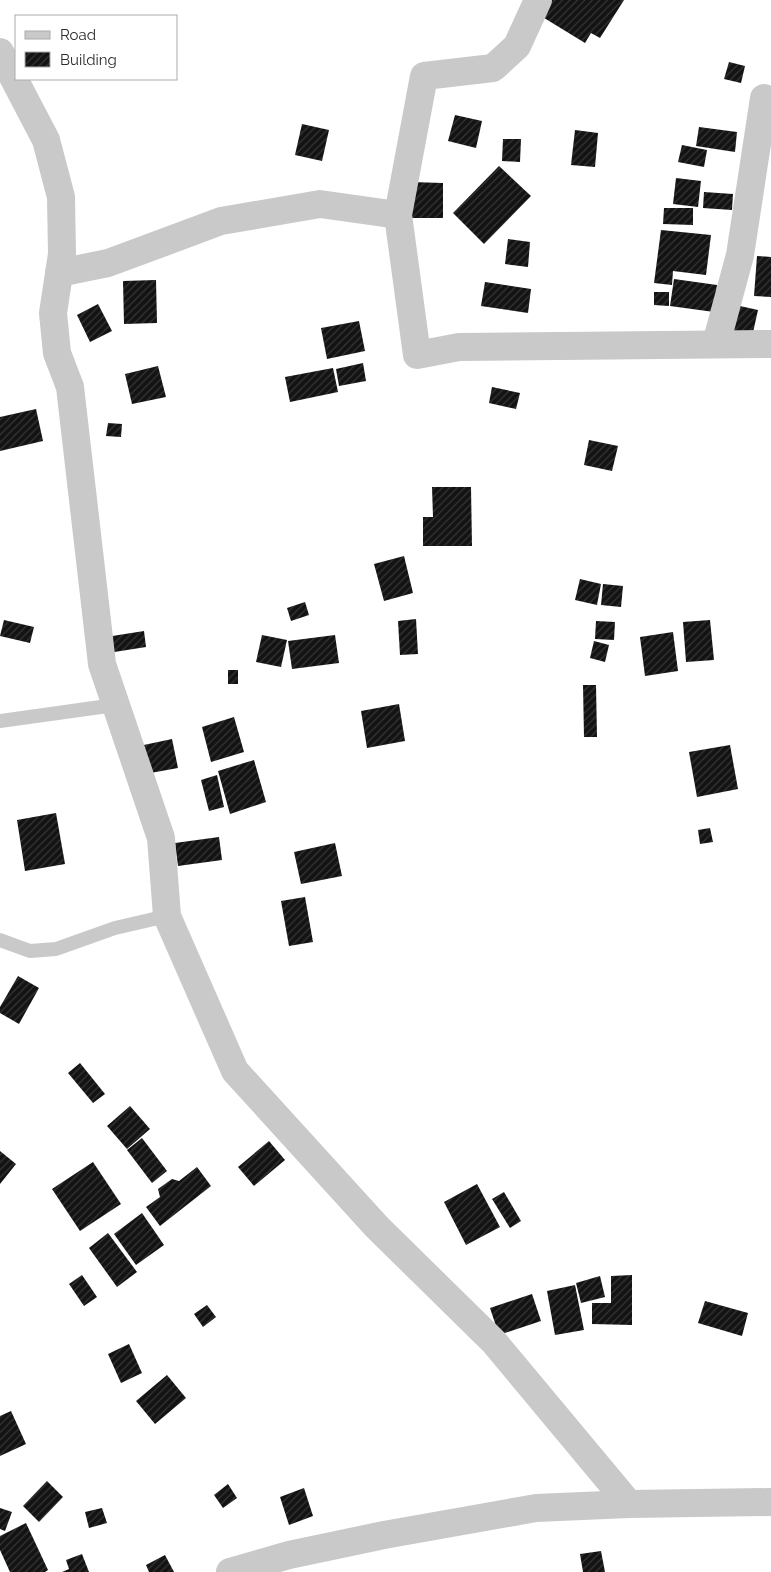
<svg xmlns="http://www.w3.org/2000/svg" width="771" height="1572" font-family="Raleway,sans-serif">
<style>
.building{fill:url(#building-hatch)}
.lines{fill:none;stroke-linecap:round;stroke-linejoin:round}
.lane{stroke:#c9c9c9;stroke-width:14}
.street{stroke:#c9c9c9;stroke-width:28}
</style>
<defs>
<pattern id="building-hatch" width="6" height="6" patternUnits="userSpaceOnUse" patternTransform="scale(1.25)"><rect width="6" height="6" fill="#131313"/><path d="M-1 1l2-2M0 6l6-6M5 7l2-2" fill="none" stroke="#363636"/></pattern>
</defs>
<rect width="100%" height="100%" fill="#fff"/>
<!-- building -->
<g class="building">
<polygon points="544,0 624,0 600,38 591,33 585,43 536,13"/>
<polygon points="729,62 745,66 741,83 724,79"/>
<polygon points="455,115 482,121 476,148 448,141"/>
<polygon points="302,124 329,130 322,161 295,155"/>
<polygon points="699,127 737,132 735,152 696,146"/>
<polygon points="575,130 598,133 595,167 571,165"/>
<polygon points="503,139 521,139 520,162 502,161"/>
<polygon points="682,145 707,150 704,167 678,162"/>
<polygon points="499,166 531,196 484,244 453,213"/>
<polygon points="676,178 701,181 698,207 673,204"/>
<polygon points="411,182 443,183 443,218 411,218"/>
<polygon points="704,192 733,194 732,210 703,208"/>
<polygon points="664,208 693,208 693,225 663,224"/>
<polygon points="661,230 711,235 706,275 673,271 672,285 654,283"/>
<polygon points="508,239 530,242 528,267 505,264"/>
<polygon points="757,256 771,257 771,297 754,296"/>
<polygon points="674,279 717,285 714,312 670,306"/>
<polygon points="156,280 157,323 124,324 123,281"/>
<polygon points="485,282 531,289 528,313 481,306"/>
<polygon points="654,292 669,292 669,306 654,305"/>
<polygon points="98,304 112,331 90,342 77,315"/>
<polygon points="731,304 758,310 752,337 725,331"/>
<polygon points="359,321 365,351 327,359 321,328"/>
<polygon points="363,363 366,381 339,386 336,369"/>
<polygon points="158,366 166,397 132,404 125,374"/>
<polygon points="333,368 338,392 290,402 285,377"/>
<polygon points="492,387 520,393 516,409 489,403"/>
<polygon points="36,409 43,441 0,451 0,417"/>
<polygon points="108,423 122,424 121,437 106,436"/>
<polygon points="589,440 618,446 612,471 584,465"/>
<polygon points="432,487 471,487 472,546 423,546 423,517 433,517"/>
<polygon points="404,556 413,593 384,601 374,564"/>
<polygon points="580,579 601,584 597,605 575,600"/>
<polygon points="603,584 623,586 621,607 601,605"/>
<polygon points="305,602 309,615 291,621 287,608"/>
<polygon points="416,619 418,654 400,655 398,621"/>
<polygon points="4,620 34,627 30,643 0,636"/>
<polygon points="710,620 714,660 686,662 683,622"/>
<polygon points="596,621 615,622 614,640 595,639"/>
<polygon points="144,631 146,647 108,653 106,637"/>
<polygon points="673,632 678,671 645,676 640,637"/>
<polygon points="262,635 287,640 281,667 256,662"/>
<polygon points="335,635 339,663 292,669 288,641"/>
<polygon points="594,641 609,645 605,662 590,658"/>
<rect x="228" y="670" width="10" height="14"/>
<polygon points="583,685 596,685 597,737 584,737"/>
<polygon points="399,704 405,741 367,748 361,711"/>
<polygon points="234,717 244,752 211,762 202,727"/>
<polygon points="172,739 178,768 145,774 139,746"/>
<polygon points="730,745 738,789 697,797 689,752"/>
<polygon points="254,760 266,802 230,814 218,771"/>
<polygon points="217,775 224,807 209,811 201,780"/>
<polygon points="56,813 65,864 25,871 17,820"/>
<polygon points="710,828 713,842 700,844 698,830"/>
<polygon points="219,837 222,860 178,866 175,843"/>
<polygon points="335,843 342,876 301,884 294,852"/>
<polygon points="305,897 313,942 289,946 281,901"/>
<polygon points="18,976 39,988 19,1024 0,1013 0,1007"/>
<polygon points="80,1063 105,1094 93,1103 68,1073"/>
<polygon points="130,1106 150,1129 127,1149 107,1126"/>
<polygon points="142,1138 167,1171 152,1183 127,1150"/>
<polygon points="269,1141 285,1160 254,1186 238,1167"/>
<polygon points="0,1151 16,1164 0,1184"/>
<polygon points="93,1162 121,1204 80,1231 52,1189"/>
<polygon points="197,1167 211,1186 160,1226 146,1207 160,1197 158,1189 172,1179 179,1181"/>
<polygon points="477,1184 500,1227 466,1245 444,1202"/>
<polygon points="504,1192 521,1221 510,1228 492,1199"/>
<polygon points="142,1213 164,1245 136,1265 114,1234"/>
<polygon points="108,1233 137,1272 117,1287 89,1248"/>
<polygon points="82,1275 97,1297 84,1306 69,1284"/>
<polygon points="632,1275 632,1325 592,1324 592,1303 611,1303 611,1276"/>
<polygon points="600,1276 605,1297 581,1303 576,1283"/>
<polygon points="575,1285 584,1330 555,1335 547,1291"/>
<polygon points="532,1294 541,1321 499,1335 490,1308"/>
<polygon points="705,1301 748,1313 742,1336 698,1323"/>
<polygon points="207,1305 216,1317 203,1327 194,1314"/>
<polygon points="129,1344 142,1373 121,1383 108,1354"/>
<polygon points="167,1375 186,1398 155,1424 136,1401"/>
<polygon points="11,1411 26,1444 0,1456 0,1416"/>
<polygon points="47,1481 63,1497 39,1522 23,1506"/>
<polygon points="228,1484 237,1498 223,1508 214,1495"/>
<polygon points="304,1488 313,1516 289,1525 280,1497"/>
<polygon points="0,1508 12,1512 5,1531 0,1529"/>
<polygon points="102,1508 107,1523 89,1528 85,1512"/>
<polygon points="26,1523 48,1570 45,1572 10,1572 0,1550 0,1536"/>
<polygon points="601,1551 605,1572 583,1572 580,1554"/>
<polygon points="82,1554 89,1572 62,1572 69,1569 66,1560"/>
<polygon points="165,1555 174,1572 149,1572 146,1565"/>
</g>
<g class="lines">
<!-- lane -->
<g class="lane">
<polyline points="0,721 115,705"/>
<polyline points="0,940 30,951 56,949 115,928 167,916"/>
</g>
<!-- street -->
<g class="street">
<polyline points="538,0 517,46 493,68 424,76 398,215 417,355 459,347 771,344"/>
<polyline points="0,52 46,140 61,197 62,254 53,313 57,353 70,387 102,664 161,838 167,916 235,1071 377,1227 494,1342 629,1504"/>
<polyline points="59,273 108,263 221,221 320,204 398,215"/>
<polyline points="716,344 740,255 764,98"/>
<polyline points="230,1572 289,1555 384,1535 536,1508 629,1504 771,1502"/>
</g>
</g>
<!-- legend -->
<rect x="15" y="15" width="162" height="65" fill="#ffffff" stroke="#ababab"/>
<rect x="25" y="31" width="25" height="8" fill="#c9c9c9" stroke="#ababab"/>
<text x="60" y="40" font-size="15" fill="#2c2c2c">Road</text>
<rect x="25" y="52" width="25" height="15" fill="url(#building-hatch)" stroke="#ababab"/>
<text x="60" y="65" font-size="15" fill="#2c2c2c">Building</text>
</svg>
